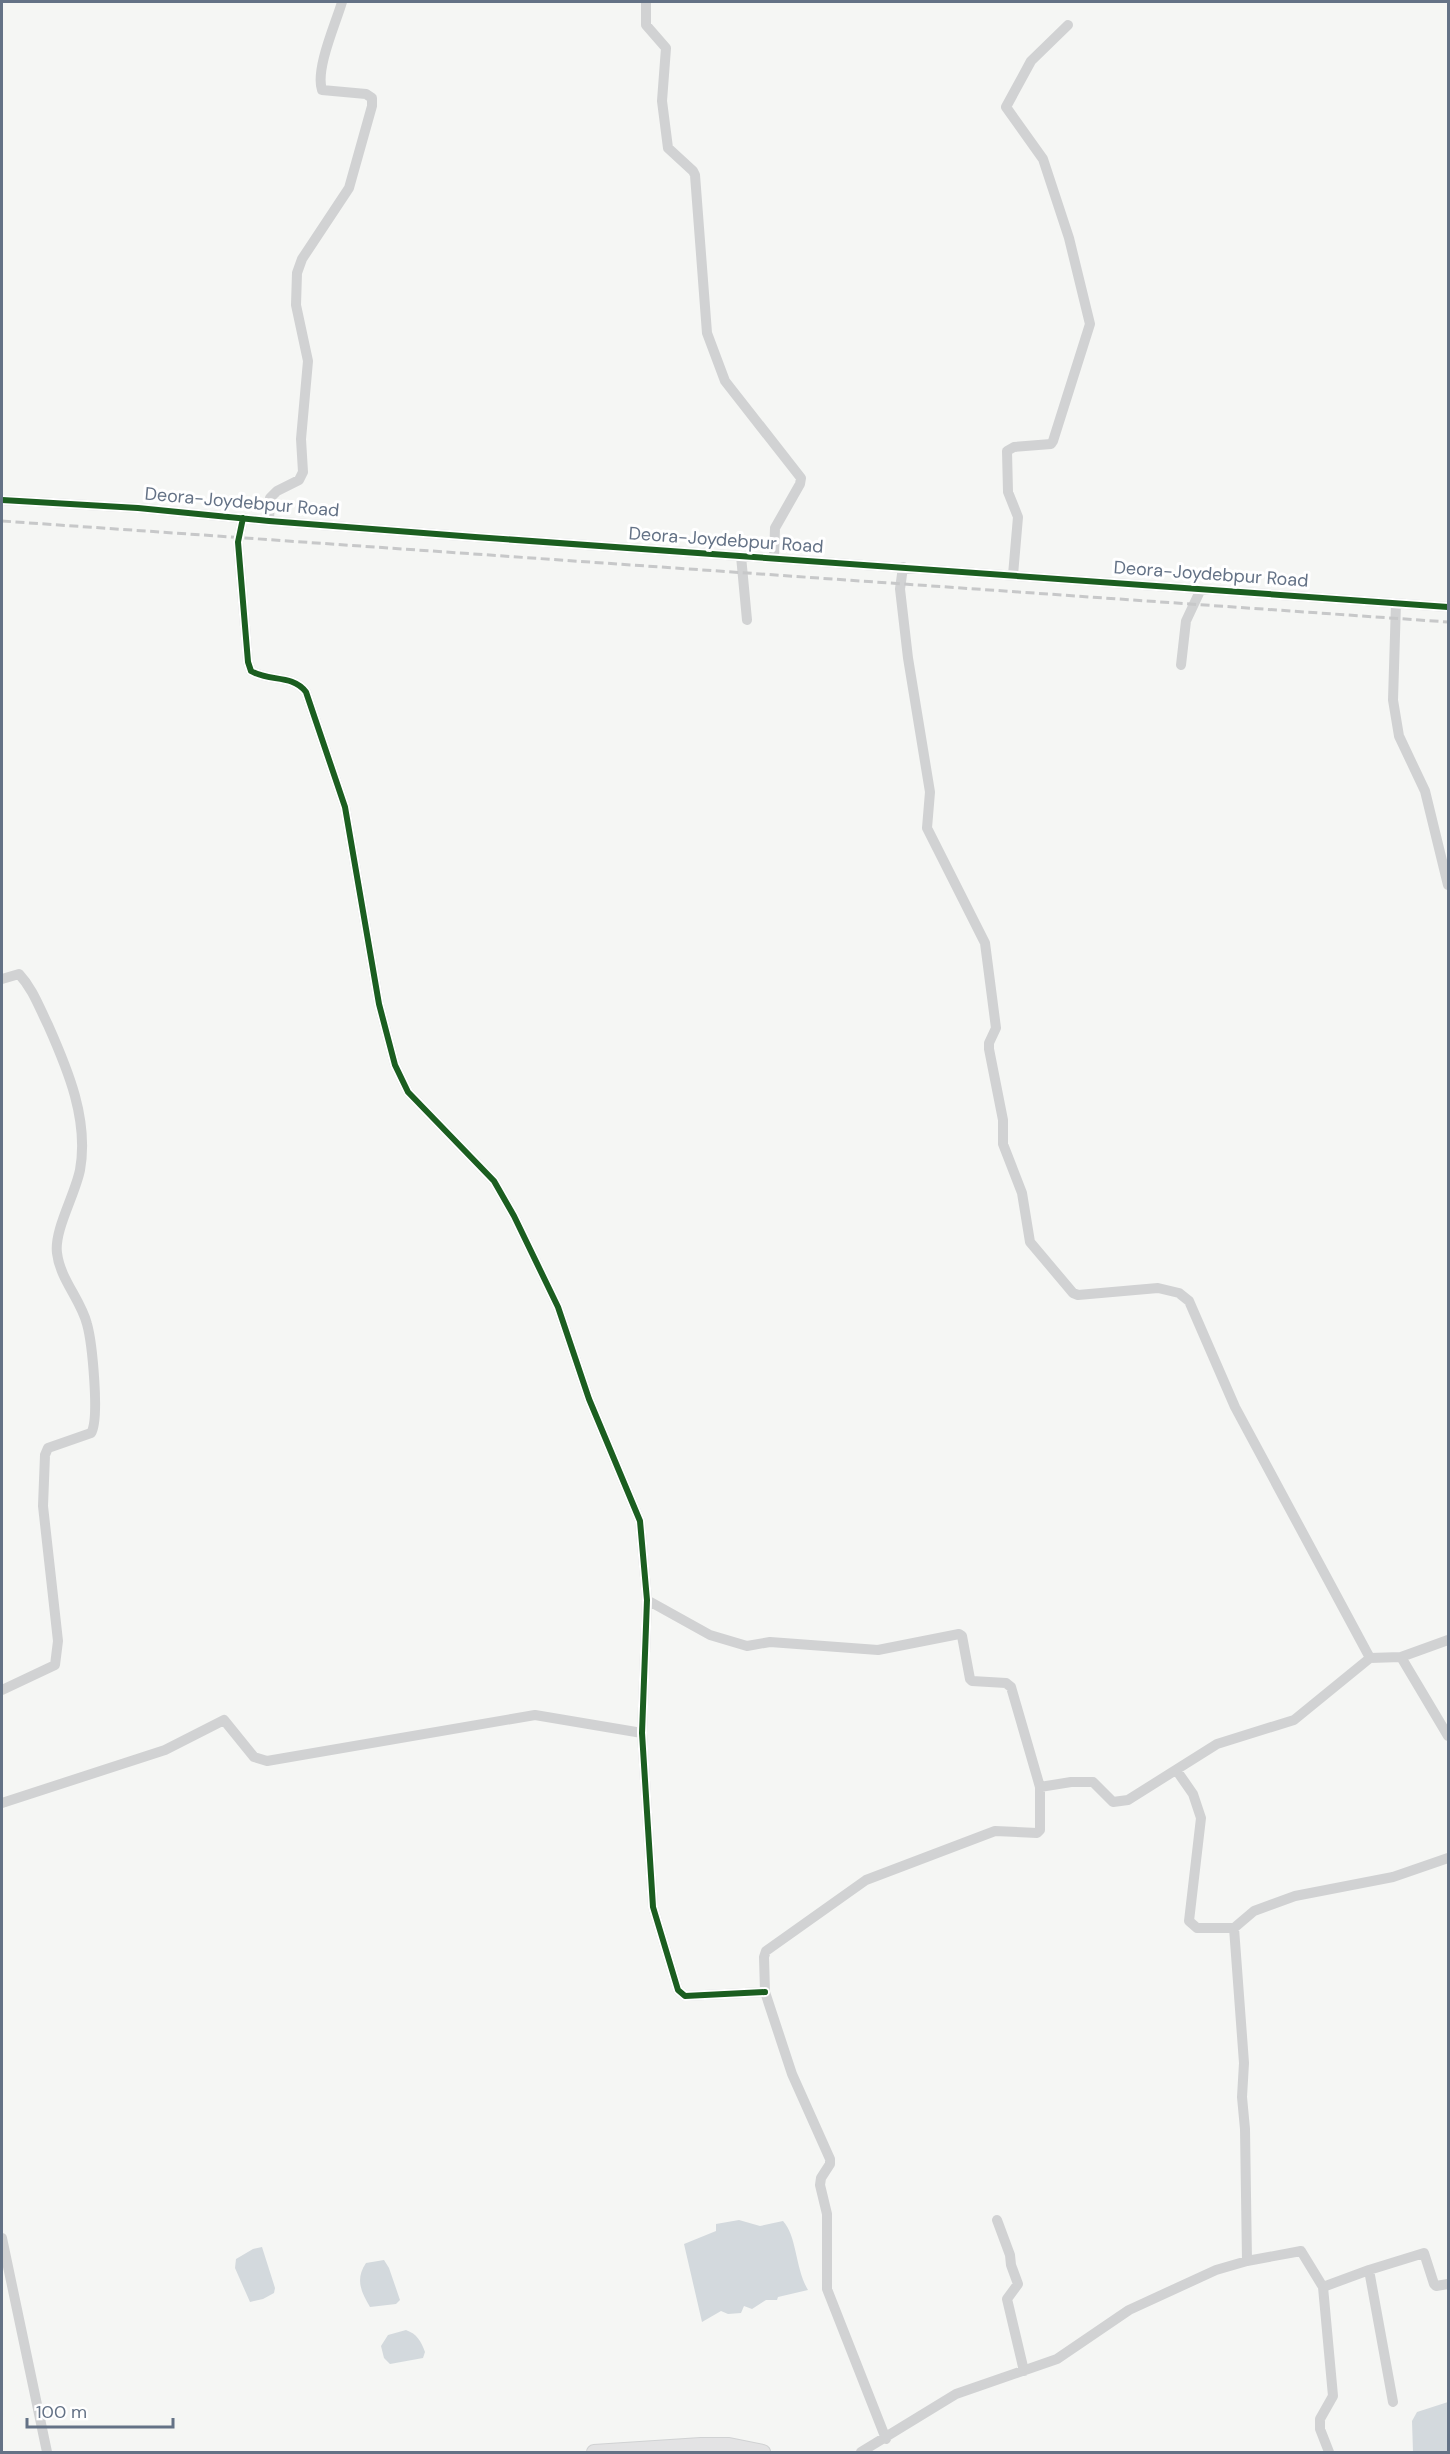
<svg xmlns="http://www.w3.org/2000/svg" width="1450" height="2454" font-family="'DM Sans',sans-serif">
<rect width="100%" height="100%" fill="#f5f6f4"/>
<path fill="#d3d9dd" d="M 739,2220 L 760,2226 L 783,2221 C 797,2236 795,2268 808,2290 L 778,2297 L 777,2300 L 766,2300 L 752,2309 L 744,2306 L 741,2313 L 728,2314 L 721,2311 L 702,2322 L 684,2244 L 716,2231 L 716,2224 Z
M 262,2247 L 275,2288 L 274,2293 L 263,2299 L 250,2302 L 235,2268 L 236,2259 L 253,2249 Z
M 384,2260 L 389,2268 L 400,2300 L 396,2304 L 370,2307 C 361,2292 355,2279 366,2263 Z
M 406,2330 C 417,2334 421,2341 425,2352 L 423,2358 L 390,2364 L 384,2358 L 381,2346 L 388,2335 Z
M 1448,2402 L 1448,2452 L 1413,2452 L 1412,2421 L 1417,2412 Z"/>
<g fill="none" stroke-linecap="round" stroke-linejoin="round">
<defs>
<path id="major" d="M 594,2452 L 701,2445 L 729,2445 L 763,2452"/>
</defs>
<use href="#major" stroke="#d0d2d3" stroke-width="16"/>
<path stroke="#d1d2d3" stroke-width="10" d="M 646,2 L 646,25 L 666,48 L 662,101 L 668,148 L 693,171 L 695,175 L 707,333 L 725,381 L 801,478 L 800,484 L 775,528 L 774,558
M 2,500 L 138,508 L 269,521 L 475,537 L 1448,607
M 243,518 L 238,542 L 248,662 L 251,671 C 269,682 292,674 306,692 L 345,807 L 379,1004 L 395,1065 L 408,1092 L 494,1181 L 514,1216 L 558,1307 L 589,1399 L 640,1521 L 647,1600 L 642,1733 L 653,1907 L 678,1990 L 685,1996 L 765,1992
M 269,521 L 270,498 L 277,491 L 299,480 L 303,472 L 301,439 L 308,361 L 296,305 L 297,273 L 302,259 L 349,188 L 372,106 L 372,98 L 366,94 L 322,90 C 315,69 336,23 342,2
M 741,556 L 747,620
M 903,567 L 900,589 L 908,658 L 930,792 L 927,828 L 985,943 L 996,1028 L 989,1043 L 989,1049 L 1003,1120 L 1003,1144 L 1022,1193 L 1030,1242 L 1073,1293 L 1078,1295 L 1158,1288 L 1179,1293 L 1189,1301 L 1235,1407 L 1370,1658
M 1013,575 L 1018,517 L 1008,492 L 1007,451 L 1014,447 L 1051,444 L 1053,441 L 1090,324 L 1069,238 L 1043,159 L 1006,107 L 1031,61 L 1068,25
M 1396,603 L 1393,700 L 1399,736 L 1425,791 L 1448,885
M 1181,665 L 1186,621 L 1201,589
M 2,979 L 19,974 C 33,989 39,1007 48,1025 C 68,1070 89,1120 80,1170 C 75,1195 54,1230 57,1253 C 60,1279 81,1300 87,1324 C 92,1342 100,1419 91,1433 L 48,1448 L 45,1455 L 43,1506 L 58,1641 L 55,1665 L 2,1690
M 647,1600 L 710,1635 L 747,1646 L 770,1642 L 878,1650 L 959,1634 L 962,1636 L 970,1679 L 972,1681 L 1006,1683 L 1011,1687 L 1040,1787 L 1040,1830 L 1037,1833 L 995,1831 L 866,1880 L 766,1951 L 764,1957 L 765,1992 L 792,2074 L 830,2159 L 830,2164 L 821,2178 L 820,2185 L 827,2214 L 827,2289 L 886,2439
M 1401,1657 L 1448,1736
M 1177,1771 L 1193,1794 L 1201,1818 L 1189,1921 L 1197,1928 L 1234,1928 L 1254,1911 L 1295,1896 L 1393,1877 L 1448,1858
M 1040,1787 L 1071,1782 L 1093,1782 L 1113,1802 L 1128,1800 L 1217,1744 L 1294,1720 L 1370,1658 L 1401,1657 L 1448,1640
M 2,1803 L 165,1750 L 224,1720 L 254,1757 L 267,1761 L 535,1715 L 642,1733
M 1234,1928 L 1244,2063 L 1242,2097 L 1245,2129 L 1247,2261
M 997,2220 L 1010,2255 L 1011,2265 L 1018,2284 L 1007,2299 L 1024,2371
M 2,2238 L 47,2452
M 1369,2270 L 1393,2402
M 1323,2287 L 1333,2396 L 1320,2419 L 1320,2429 L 1329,2452
M 861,2452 L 956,2394 L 1057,2359 L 1129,2310 L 1216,2270 L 1247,2261 L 1301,2251 L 1323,2287 L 1369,2270 L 1424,2253 L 1434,2284 L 1436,2286 L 1448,2284"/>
<use href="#major" stroke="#e3e3e4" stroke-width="14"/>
<path stroke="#c7c8c9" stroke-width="3" stroke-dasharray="9 4.5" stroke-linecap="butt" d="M 2,521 L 1448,622"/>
<defs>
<path id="cycleway" d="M 2,500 L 138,508 L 269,521 L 475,537 L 1448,607
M 243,518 L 238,542 L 248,662 L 251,671 C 269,682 292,674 306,692 L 345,807 L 379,1004 L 395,1065 L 408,1092 L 494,1181 L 514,1216 L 558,1307 L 589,1399 L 640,1521 L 647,1600 L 642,1733 L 653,1907 L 678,1990 L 685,1996 L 765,1992"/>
</defs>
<use href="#cycleway" stroke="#fff" stroke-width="10"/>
<use href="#cycleway" stroke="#1b5e20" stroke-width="6"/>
</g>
<g text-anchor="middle" stroke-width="6" stroke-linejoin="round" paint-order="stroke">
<g font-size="18" fill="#647286" stroke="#fff">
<text transform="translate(242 502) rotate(5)" y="6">Deora-Joydebpur Road</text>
<text transform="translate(726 540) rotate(4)" y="6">Deora-Joydebpur Road</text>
<text transform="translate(1211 574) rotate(4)" y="6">Deora-Joydebpur Road</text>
</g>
</g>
<rect width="1450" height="2454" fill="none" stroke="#647286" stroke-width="6"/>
<path d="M27 2418v9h146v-9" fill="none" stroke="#647286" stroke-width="3"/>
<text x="36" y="2418" font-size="18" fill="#647286" stroke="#ffffff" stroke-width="4.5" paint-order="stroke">100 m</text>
</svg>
